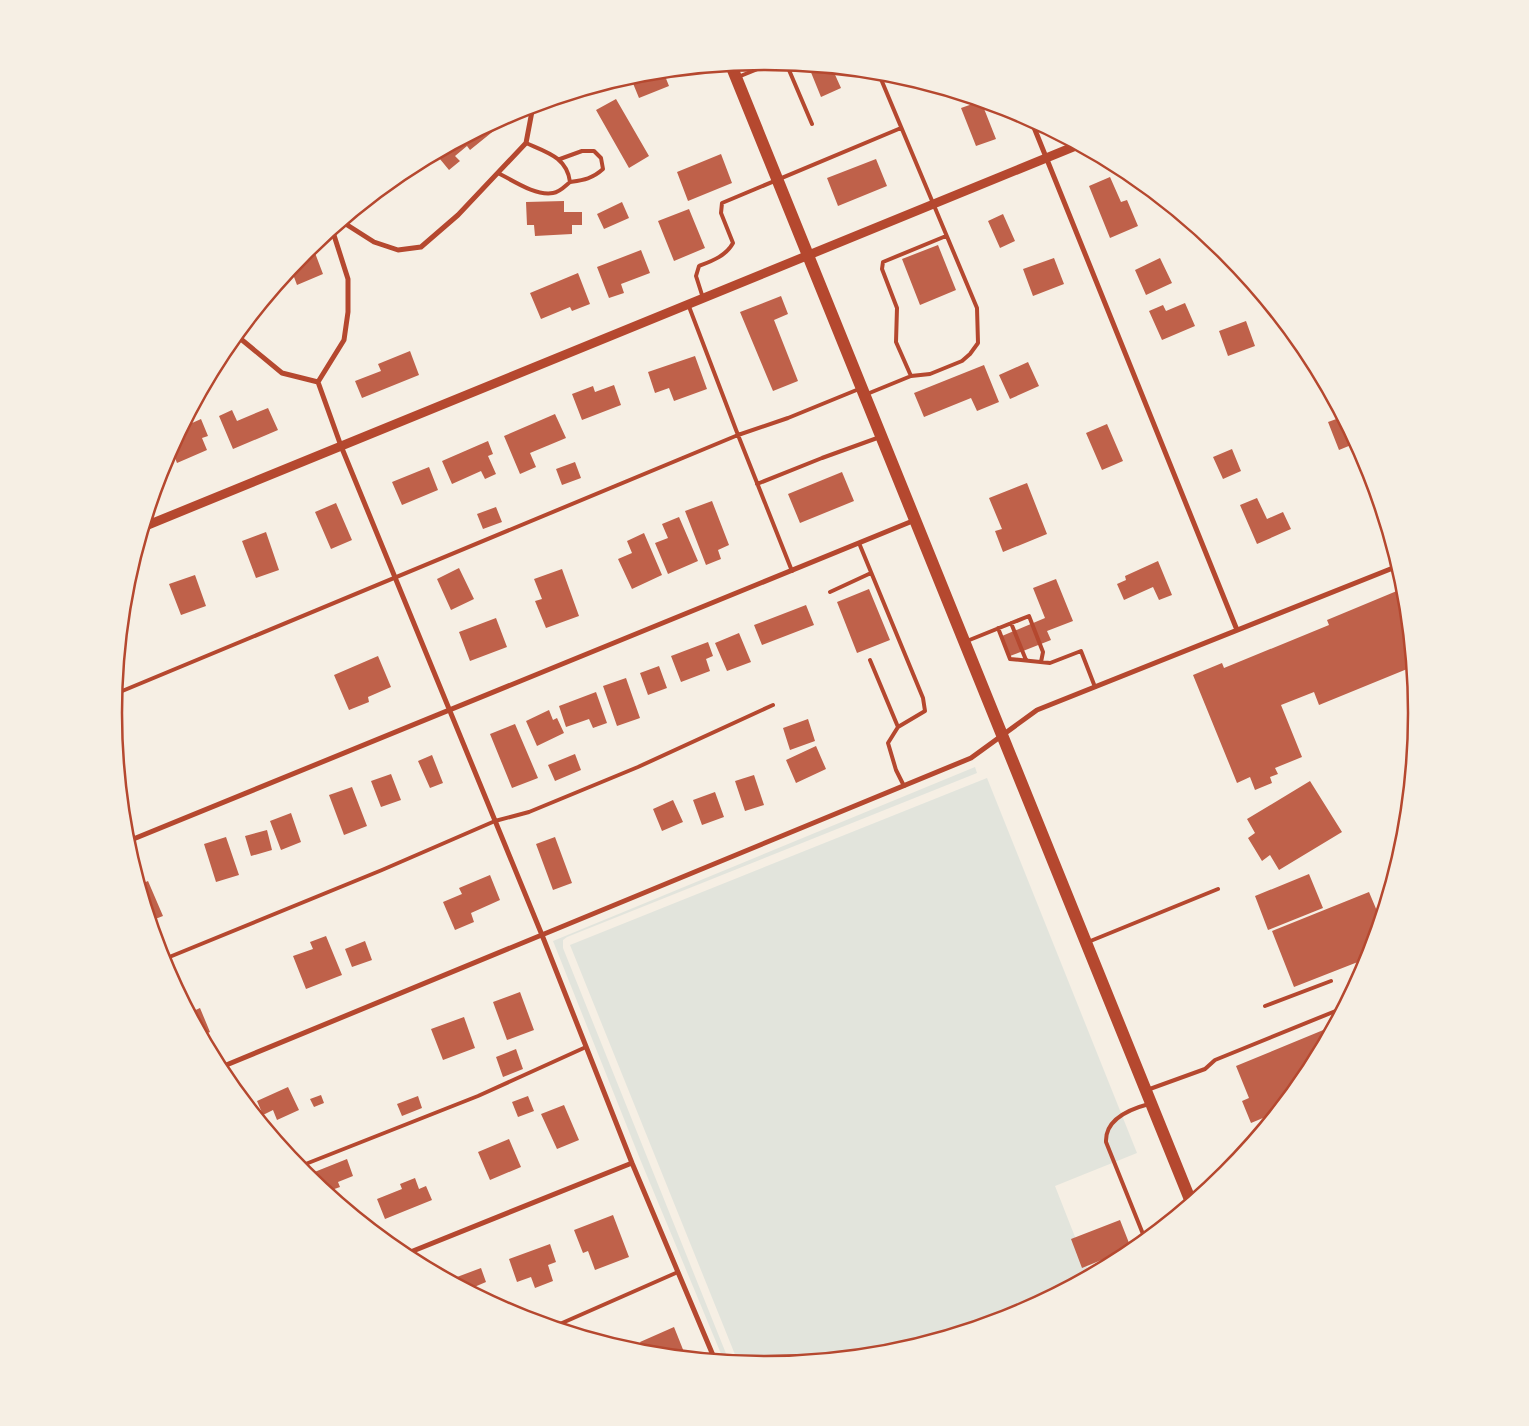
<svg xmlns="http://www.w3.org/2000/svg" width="1529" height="1426" font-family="'Source Sans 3',sans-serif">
<rect width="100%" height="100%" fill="#f6efe4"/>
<path fill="#e2e4dc" d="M 975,767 L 977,773 L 567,937 L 563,940 L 563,948 L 729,1361 L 724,1361 L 640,1159 L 553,941 Z
M 987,778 L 1137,1153 L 1055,1186 L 1090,1275 L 1014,1315 L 891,1352 L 764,1365 L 738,1362 L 570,945 Z"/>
<path fill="#bf614a" d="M 808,65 L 832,68 L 841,88 L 821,97 Z
M 663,71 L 669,86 L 639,98 L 630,76 Z
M 616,99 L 649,156 L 629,168 L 596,110 Z
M 981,101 L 996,139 L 976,146 L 961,108 Z
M 492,123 L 496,129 L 470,150 L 467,146 L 455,156 L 460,161 L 449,170 L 435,153 Z
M 721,154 L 732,183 L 688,201 L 677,172 Z
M 876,159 L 887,186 L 838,206 L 827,178 Z
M 1110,177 L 1121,202 L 1127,200 L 1138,226 L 1110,238 L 1089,186 Z
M 564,201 L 564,212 L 582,212 L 582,225 L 572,225 L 572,234 L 535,236 L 534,225 L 527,225 L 526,202 Z
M 622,202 L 629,218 L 604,229 L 597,214 Z
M 689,209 L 705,248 L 674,261 L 658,221 Z
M 1003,214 L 1015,241 L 1000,248 L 988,221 Z
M 312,245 L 323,274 L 297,285 L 291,269 L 289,270 L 304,252 Z
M 938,245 L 956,290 L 920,305 L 902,259 Z
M 641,250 L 650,273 L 621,284 L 624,293 L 609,298 L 597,267 Z
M 1054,258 L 1064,284 L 1033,296 L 1023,269 Z
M 1160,258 L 1172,283 L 1146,295 L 1135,270 Z
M 578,273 L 590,304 L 572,311 L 570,307 L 541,319 L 530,293 Z
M 781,296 L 788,314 L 774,320 L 798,381 L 773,391 L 740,312 Z
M 1185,303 L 1195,326 L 1162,340 L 1149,311 L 1163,305 L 1166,311 Z
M 1246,321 L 1255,346 L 1228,356 L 1219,331 Z
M 410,351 L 419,375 L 362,398 L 355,381 L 381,371 L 378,364 Z
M 695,356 L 707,389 L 674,401 L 669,388 L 655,393 L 648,372 Z
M 1028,362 L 1039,386 L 1010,399 L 999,375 Z
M 984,365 L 999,402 L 977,411 L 971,398 L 924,417 L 914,393 Z
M 614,385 L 621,405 L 582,420 L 572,394 L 593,386 L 595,392 Z
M 268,408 L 278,430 L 233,449 L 219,416 L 232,410 L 237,421 Z
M 555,414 L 566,438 L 530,453 L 536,467 L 520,474 L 504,436 Z
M 1342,417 L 1356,443 L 1339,450 L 1328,422 Z
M 201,419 L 208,436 L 202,438 L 207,450 L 177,463 L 171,448 L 174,442 L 184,438 L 180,430 L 181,428 Z
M 1107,424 L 1123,461 L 1102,470 L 1086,433 Z
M 488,441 L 493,454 L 488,456 L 496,474 L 485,479 L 481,471 L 452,484 L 442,461 Z
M 1232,449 L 1241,471 L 1223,479 L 1213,457 Z
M 575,462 L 581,478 L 562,485 L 556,469 Z
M 429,467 L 438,490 L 402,505 L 392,482 Z
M 842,472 L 854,501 L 800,523 L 788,494 Z
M 1027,483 L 1047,534 L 1003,552 L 995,531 L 1002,529 L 989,498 Z
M 1257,498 L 1267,519 L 1283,512 L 1291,529 L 1257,544 L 1240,505 Z
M 712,501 L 729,545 L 718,550 L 721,559 L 706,565 L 685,511 Z
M 336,503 L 352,540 L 331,549 L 315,512 Z
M 496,507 L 502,522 L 483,529 L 477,514 Z
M 679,517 L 698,561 L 668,574 L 655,543 L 668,538 L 662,524 Z
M 266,532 L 279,570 L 256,578 L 242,541 Z
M 644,533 L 662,575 L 632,589 L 618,559 L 632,553 L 627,541 Z
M 1158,561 L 1172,595 L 1159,600 L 1153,587 L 1124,600 L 1117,584 L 1126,580 L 1125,576 Z
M 459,568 L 474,599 L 451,610 L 437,579 Z
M 562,569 L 579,616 L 546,628 L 535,601 L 542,599 L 534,579 Z
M 195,575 L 206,606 L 181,615 L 169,584 Z
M 1056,579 L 1073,621 L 1047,631 L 1051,640 L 1010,656 L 1002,636 L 1045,618 L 1033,588 Z
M 1404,588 L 1412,667 L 1319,705 L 1314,692 L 1281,705 L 1302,757 L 1275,768 L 1278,774 L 1270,777 L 1272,783 L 1255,790 L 1250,777 L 1237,783 L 1193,675 L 1222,663 L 1224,668 L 1329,625 L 1327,620 Z
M 869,589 L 890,640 L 857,653 L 837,602 Z
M 806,605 L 814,625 L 762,645 L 754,625 Z
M 496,618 L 507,647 L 470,661 L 459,632 Z
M 739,633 L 751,662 L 727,671 L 715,643 Z
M 708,642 L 713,656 L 706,659 L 710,671 L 681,682 L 671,656 Z
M 378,656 L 391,687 L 368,697 L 369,702 L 349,710 L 334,675 Z
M 659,666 L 667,688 L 648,695 L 640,673 Z
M 626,678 L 640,718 L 617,726 L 603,686 Z
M 596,692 L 607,723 L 593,728 L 589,719 L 566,727 L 559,706 Z
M 549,710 L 553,720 L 557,718 L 564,733 L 537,746 L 526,721 Z
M 808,719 L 815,741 L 790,750 L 783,728 Z
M 515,724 L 538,778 L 512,788 L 490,734 Z
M 816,746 L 826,769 L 796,783 L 786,760 Z
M 575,754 L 581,770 L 555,781 L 548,765 Z
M 432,755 L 443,783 L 430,788 L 418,761 Z
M 391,774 L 401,800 L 381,807 L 371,781 Z
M 754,775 L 764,805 L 745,811 L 735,781 Z
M 1310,781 L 1342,832 L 1279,870 L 1270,855 L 1262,861 L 1248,838 L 1255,833 L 1247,819 Z
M 352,787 L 367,826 L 344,835 L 329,795 Z
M 715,792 L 724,817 L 702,825 L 693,800 Z
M 673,800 L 683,822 L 662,831 L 653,809 Z
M 291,813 L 301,842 L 281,850 L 270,821 Z
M 267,830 L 272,850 L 251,856 L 245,836 Z
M 226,837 L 239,875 L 216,882 L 204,844 Z
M 555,837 L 572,883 L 553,890 L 536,844 Z
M 1309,874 L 1323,908 L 1268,930 L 1255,896 Z
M 490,875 L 500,900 L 471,913 L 474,922 L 455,930 L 443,902 L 462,894 L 459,888 Z
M 148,881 L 163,916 L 150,921 L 139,885 Z
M 1369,892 L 1377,911 L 1383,909 L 1368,958 L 1294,987 L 1272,931 Z
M 326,936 L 342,975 L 306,989 L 293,956 L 313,949 L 310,942 Z
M 365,941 L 372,960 L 352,967 L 345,949 Z
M 520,992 L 534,1030 L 507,1040 L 493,1002 Z
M 200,1008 L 210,1032 L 201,1036 L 189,1013 Z
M 464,1017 L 475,1048 L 443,1060 L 431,1029 Z
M 1333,1026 L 1306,1075 L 1275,1113 L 1251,1123 L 1242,1101 L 1249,1098 L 1236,1066 Z
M 516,1049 L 523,1069 L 503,1077 L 496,1057 Z
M 288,1087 L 299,1110 L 277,1120 L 273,1110 L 263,1115 L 257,1101 Z
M 321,1095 L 324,1103 L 314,1107 L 310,1099 Z
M 418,1096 L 422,1108 L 402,1116 L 397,1104 Z
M 528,1096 L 534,1111 L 518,1117 L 512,1102 Z
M 564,1105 L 579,1140 L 557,1149 L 541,1114 Z
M 509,1139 L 521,1167 L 490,1180 L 478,1152 Z
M 347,1159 L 353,1176 L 338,1182 L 340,1187 L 326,1192 L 317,1185 L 312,1173 Z
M 415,1178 L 419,1189 L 426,1186 L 432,1200 L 385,1219 L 377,1199 L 402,1189 L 400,1184 Z
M 613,1215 L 629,1257 L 595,1270 L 588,1251 L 583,1253 L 574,1230 Z
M 1120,1220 L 1131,1248 L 1082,1268 L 1071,1239 Z
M 550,1244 L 556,1262 L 548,1265 L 553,1281 L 535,1288 L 531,1277 L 517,1282 L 509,1259 Z
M 481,1268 L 486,1282 L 472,1288 L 474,1293 L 449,1280 Z
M 674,1327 L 686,1357 L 640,1352 L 644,1351 L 640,1342 Z"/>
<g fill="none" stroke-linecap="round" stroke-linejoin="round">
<path stroke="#b5482f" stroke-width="4" d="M 786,63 L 812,124
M 738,77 L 775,62
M 560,159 L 582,151 L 594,151 L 601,158 L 603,169 C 592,179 583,180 570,182
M 498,173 C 514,181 535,196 553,193 C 560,192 565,186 570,182 C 567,157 546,152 526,143
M 703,298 L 696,276 L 699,266 C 712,261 726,256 733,243 L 721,213 L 722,203 L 901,128
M 688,304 L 738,435 L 788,418 L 859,389
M 911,376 L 896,342 L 897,308 L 882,269 L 883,262 L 946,236
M 867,394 L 911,376 L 930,374 L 962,361 L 970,354 L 978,343 L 977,308 L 878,72
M 757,484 L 822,458 L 880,437
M 859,543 L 923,698 L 925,711 L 898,727 L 888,743 L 896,770 L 904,786
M 830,592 L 871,573
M 1011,623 L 1026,660
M 998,628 L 1010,659 L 1050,663 L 1081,651 L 1095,687
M 967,641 L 1029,616 L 1043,652 L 1041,662
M 870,660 L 898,727
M 115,694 L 738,435 L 792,571
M 1088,942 L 1218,889
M 162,960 L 382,870 L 495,821 L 529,812 L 638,767 L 773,705
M 1265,1006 L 1331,981
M 1147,1090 L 1205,1069 L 1215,1060 L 1343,1008
M 298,1167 L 478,1096 L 586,1047
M 1145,1239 L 1106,1142 C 1105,1119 1130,1109 1149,1104
M 553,1327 L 678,1272"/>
<path stroke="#b5482f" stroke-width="5" d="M 1031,120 L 1237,630
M 341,221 L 374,242 L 398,250 L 421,247 L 458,215 L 526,143 L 533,106
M 332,229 L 348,279 L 348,312 L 344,340 L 318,382 L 341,446 L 542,935 L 632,1163 L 715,1360
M 236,335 L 282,373 L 318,382
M 126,842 L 915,520
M 219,1068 L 971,758 L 1037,710 L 1398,566
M 403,1255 L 632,1163"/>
<path stroke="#b5482f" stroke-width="9" d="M 143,527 L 1078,145"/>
<path stroke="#b5482f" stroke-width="12" d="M 731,65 L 1191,1202"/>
</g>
<path d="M0 0H1529V1426H0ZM122 713a643 643 0 1 1 1286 0a643 643 0 1 1-1286 0Z" fill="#f6efe4" fill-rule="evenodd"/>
<path fill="none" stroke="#b5482f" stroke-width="2.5" d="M122 713a643 643 0 1 1 1286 0a643 643 0 1 1-1286 0Z"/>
</svg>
